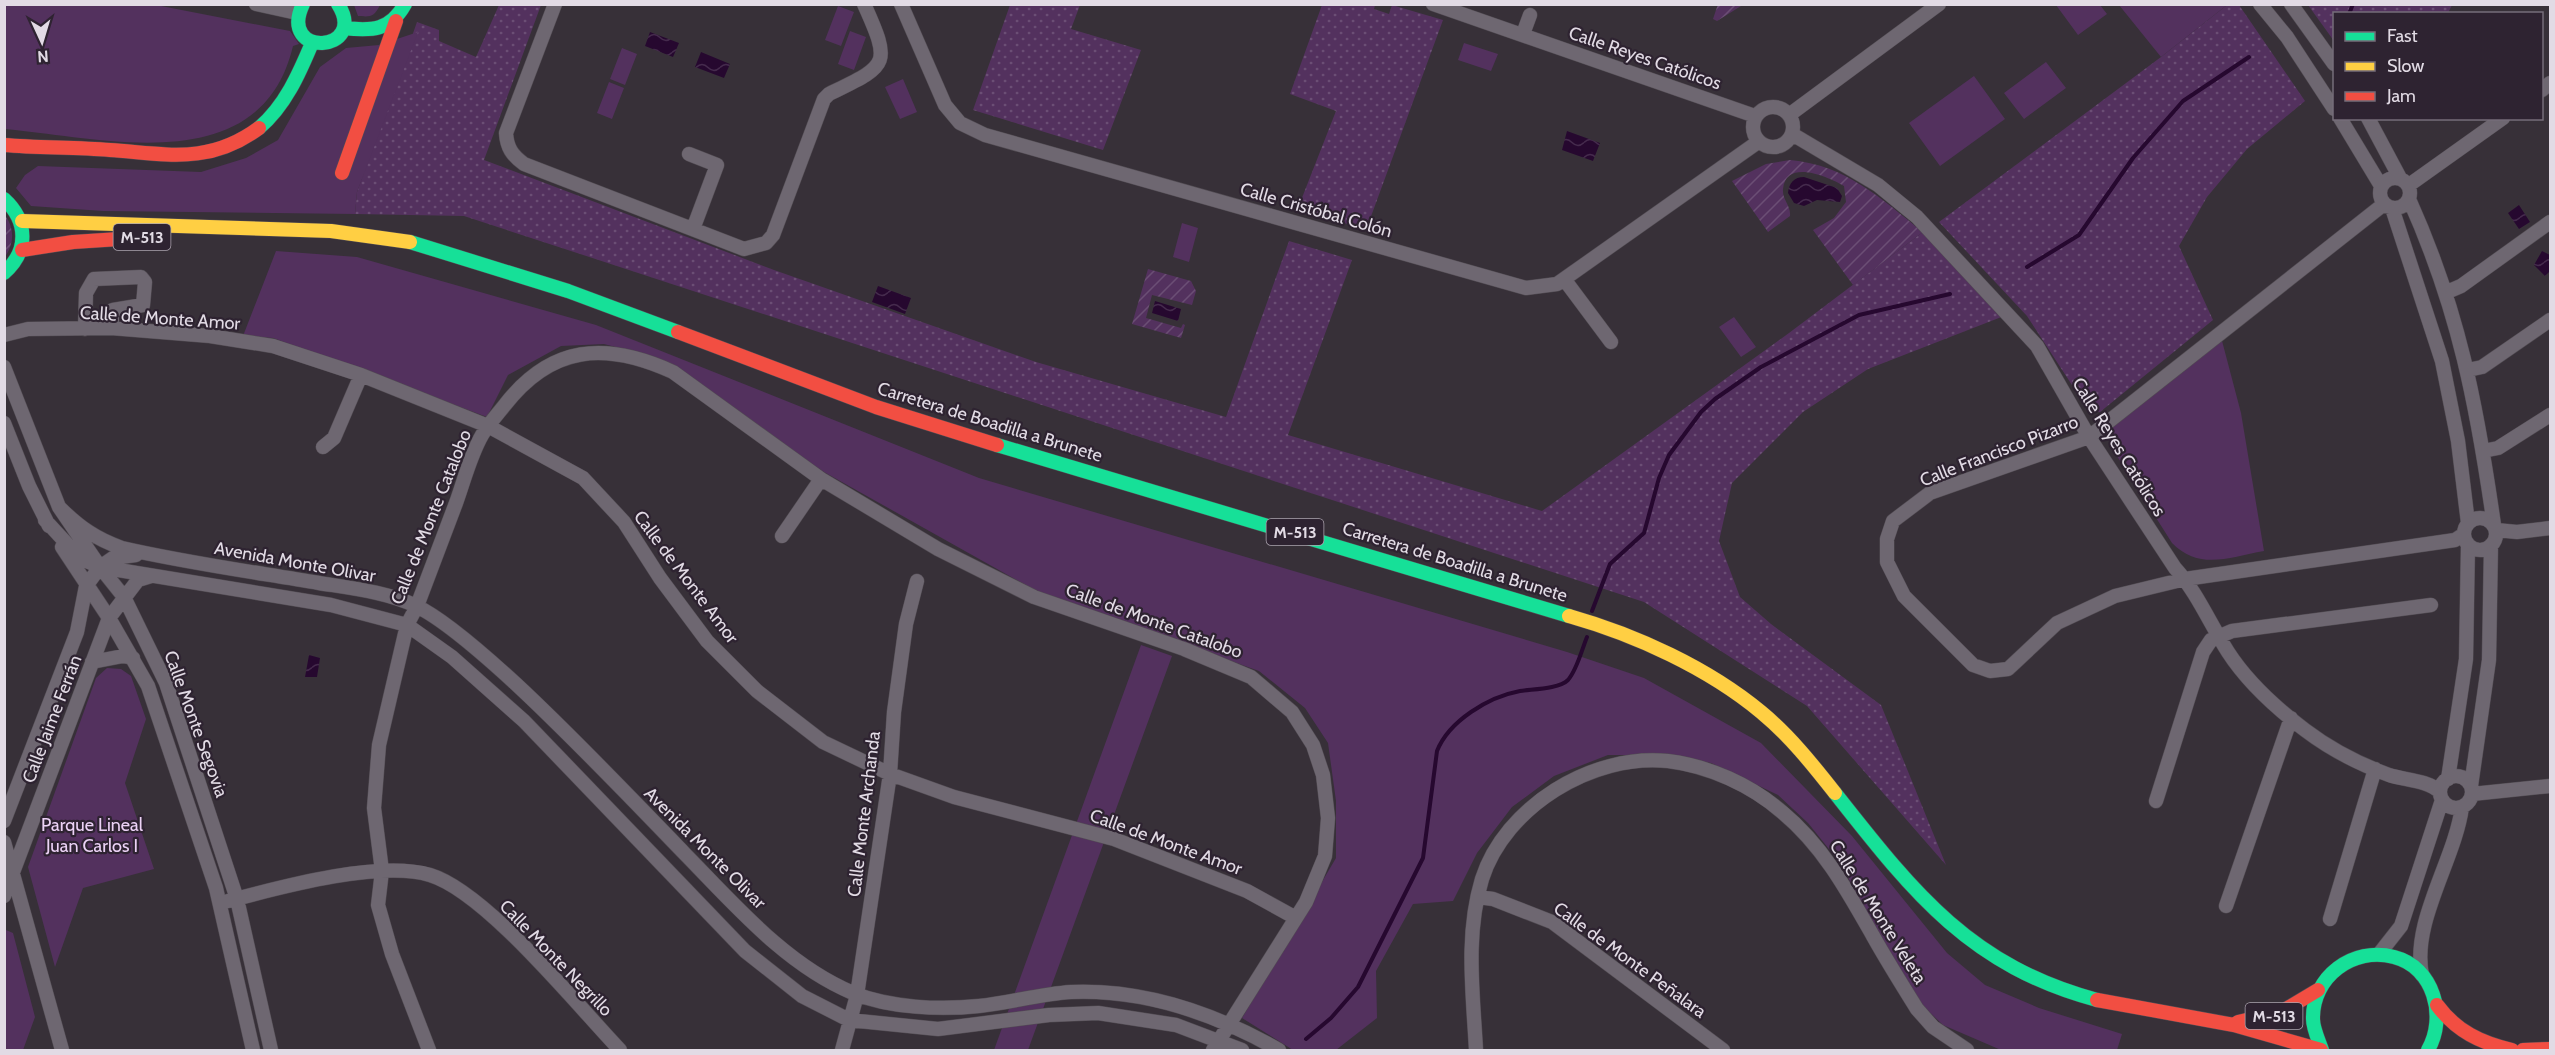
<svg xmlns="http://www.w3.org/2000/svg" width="2555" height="1055" font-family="Cabin,sans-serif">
<defs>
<pattern id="grass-dots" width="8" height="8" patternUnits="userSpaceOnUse" patternTransform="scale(1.5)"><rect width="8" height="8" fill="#53315e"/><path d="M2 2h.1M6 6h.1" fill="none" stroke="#6b4e75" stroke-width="1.8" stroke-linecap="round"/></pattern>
<pattern id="garden-furrows" width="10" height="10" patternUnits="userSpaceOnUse" patternTransform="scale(1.5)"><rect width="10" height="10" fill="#53315e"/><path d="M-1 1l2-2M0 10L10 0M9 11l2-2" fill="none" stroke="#6b4e75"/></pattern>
<pattern id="water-waves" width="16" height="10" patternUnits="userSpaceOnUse" patternTransform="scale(1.5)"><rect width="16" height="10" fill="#26082f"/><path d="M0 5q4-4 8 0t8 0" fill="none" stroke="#452b4d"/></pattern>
</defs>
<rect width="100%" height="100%" fill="#373038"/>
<path fill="url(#grass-dots)" d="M 499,5 L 541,5 L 484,160 L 774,270 L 1036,362 L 1226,417 L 1289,241 L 1352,260 L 1288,435 L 1542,511 L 1789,333 L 1923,232 L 2004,316 L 1868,369 L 1803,412 L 1732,483 L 1719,541 L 1740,597 L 1771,624 L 1881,705 L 1946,865 L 1807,706 L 1644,602 L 464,216 L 355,214 L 357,192 L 417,22 L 439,30 L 439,41 L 476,57 Z
M 1010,5 L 1080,5 L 1071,29 L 1141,50 L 1103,150 L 973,110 Z
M 1322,5 L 1375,5 L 1374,9 L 1389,14 L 1392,5 L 1443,20 L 1366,230 L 1298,208 L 1336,111 L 1290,94 Z
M 2227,5 L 2239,5 L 2305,101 L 2247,149 L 2207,197 L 2179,246 L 2213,320 L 2100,412 L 2093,412 L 2085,405 L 2027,316 L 1939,222 L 2161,57 Z
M 2308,5 L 2452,5 L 2448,13 L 2334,14 L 2334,41 Z"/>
<path fill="#53315e" d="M 4,5 L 156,5 L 290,31 L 299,44 L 293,46 C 261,181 104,138 5,129 Z
M 354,5 L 354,4 L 380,5 C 374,17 371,17 358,16 Z
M 2056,5 L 2100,5 L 2107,14 L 2078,35 Z
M 2119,5 L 2227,5 L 2161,57 Z
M 838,6 L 854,12 L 841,46 L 825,40 Z
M 850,31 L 866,37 L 854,70 L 838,64 Z
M 418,32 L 357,192 L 355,214 L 103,211 L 31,206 L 16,188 L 25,175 L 38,166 L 201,172 L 246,158 L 278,140 L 320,67 L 346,48 L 379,45 Z
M 1464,43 L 1498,54 L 1491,71 L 1458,60 Z
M 622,48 L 637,54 L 625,85 L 610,79 Z
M 2046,62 L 2066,88 L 2024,119 L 2004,93 Z
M 1974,76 L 2005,119 L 1940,166 L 1909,123 Z
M 903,79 L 917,112 L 900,119 L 885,87 Z
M 609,82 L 624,88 L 612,119 L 597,113 Z
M 1182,223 L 1198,228 L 1189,262 L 1173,257 Z
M 276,251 L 357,257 L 596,325 L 979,478 L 1567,652 L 1644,678 L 1761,743 L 1852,836 L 1947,953 L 1985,985 L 2039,1008 L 2122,1034 L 2117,1050 L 2001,1050 L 1943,1025 L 1923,1006 L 1869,918 L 1841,864 L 1808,823 L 1778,795 L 1711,763 L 1669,755 L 1608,755 L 1554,776 L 1512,807 L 1477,853 L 1453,901 L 1413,904 L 1376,971 L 1377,1018 L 1336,1050 L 1293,1050 L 1242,1018 L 1336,858 L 1336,801 L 1328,743 L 1305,708 L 1259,671 L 1040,593 L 824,472 L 649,356 L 604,344 L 561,346 L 508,375 L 487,417 L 273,338 L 243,336 Z
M 1734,317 L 1756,347 L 1741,357 L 1719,327 Z
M 2221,337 L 2241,413 L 2264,551 C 2229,557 2200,571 2172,543 L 2110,445 L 2109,434 L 2113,425 Z
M 1141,645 L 1172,656 L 1028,1050 L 994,1050 Z
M 107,668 L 121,669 L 131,676 L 146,719 L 125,783 L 154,869 L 83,888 L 55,967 L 28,867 L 96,678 Z
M 6,930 L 13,933 L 35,1017 L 23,1050 L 5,1050 Z"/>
<path fill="url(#garden-furrows)" d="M 1718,4 L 1740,5 L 1741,6 L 1717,21 L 1713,19 Z
M 1790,160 C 1846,165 1880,198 1923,232 L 1853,285 L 1813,230 L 1834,218 L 1846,202 L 1844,186 C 1829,177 1786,158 1783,189 C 1782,200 1791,205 1790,216 L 1768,232 L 1732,181 L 1766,164 Z
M 5,215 C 15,229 14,244 5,257 Z
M 1148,269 L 1191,281 L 1196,291 L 1192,305 L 1152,295 L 1146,318 L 1181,328 L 1183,324 L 1185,325 L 1181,338 L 1132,324 Z"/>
<path fill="url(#water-waves)" d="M 650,32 L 679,43 L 673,57 L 645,46 Z
M 701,52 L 730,64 L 724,78 L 695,67 Z
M 1567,131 L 1600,143 L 1593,161 L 1562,150 Z
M 1804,177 L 1837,188 L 1842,196 L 1840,202 L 1817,200 L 1804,206 L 1794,203 L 1788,193 C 1789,183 1794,177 1804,177 Z
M 2519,205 L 2530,222 L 2519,229 L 2508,213 Z
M 2542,251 L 2550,255 L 2550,271 L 2545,276 L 2534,265 Z
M 878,286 L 911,298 L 905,314 L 872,302 Z
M 1155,301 L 1181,309 L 1178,321 L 1152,313 Z
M 309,655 L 320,658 L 317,677 L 305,677 Z"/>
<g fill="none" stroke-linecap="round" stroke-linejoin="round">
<path stroke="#26082f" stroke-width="4" d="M 2349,14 L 2353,4
M 2027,267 L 2079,235 L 2133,158 L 2183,101 L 2249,57
M 1592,611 L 1610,564 L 1644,533 L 1659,478 L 1669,455 L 1701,412 L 1715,399 L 1761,367 L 1859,315 L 1950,294
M 1306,1039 L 1331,1018 L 1358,987 L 1423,858 L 1437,751 C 1449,721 1488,697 1520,691 C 1532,689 1559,689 1568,680 C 1577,670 1582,649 1587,637"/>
<defs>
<path id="street" d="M 256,4 L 297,13
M 555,4 L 506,133 C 507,148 512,155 524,164 L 744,249 L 766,243 L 773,235 L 824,99 L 829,94 C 888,65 892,66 864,4
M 901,4 L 945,105 L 960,123 L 985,135 L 1526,288 L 1557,284 L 1758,142
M 1433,4 L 1755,116
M 2260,4 L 2287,37 L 2334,109
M 2291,4 L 2334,64
M 1523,34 L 1530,15
M 2542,90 L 2550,83
M1753 127a20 20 0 1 1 40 0a20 20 0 1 1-40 0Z
M 1789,115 L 1939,4
M 2340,118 L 2381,186
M 2368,118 L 2400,178
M 1792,134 L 1878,185 L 1917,217 L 2037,346 L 2089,437 L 2175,568 C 2197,592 2210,624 2228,652 C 2248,683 2276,708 2305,730 C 2330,749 2359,764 2389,775 C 2404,780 2428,780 2440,792
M 689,154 L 717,165 L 693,229
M2380 193a15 15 0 1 1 30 0a15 15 0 1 1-30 0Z
M 2409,185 L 2503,118
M 2409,199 C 2459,310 2477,406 2494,525
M 2384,204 L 2089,437 L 1930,493 L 1893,521 L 1887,539 L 1887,562 L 1904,596 L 1973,665 L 1990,671 L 2008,669 L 2057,623 L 2115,596 L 2185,579 L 2455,540 L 2464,534
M 2392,208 L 2442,361 L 2458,441 L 2468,523
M 1564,279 L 1611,342
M 2447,292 L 2461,286 L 2550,222
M 85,329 L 86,293 L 94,279 L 141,277 L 145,282 L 143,305 L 113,310 L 111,328
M 4,335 L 28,329 L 111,328 L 210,336 L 273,346 L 361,375 L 488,426 L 583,478 L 624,522 L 660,578 L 707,641 L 757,691 L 823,742 L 890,774 L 954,797 L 1114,839 L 1247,891 L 1296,918
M 4,367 L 59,507 L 100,567 L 124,597 L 166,683 L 237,899 L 271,1050
M 2468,370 L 2482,367 L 2550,320
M 4,423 L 29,486 L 49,526
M 323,447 L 334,438 L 361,375
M 2483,451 L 2498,448 L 2550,415
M 59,507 C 79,527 96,539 122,548 C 187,563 254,572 319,583 C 350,588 387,592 416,606 C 446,620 491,661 516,684 C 574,738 630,797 685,854 C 735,905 786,965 853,993 C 890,1008 940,1010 979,1006 C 1009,1003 1040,994 1071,992 C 1145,989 1216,1014 1279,1050
M2464 534a16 16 0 1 1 32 0a16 16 0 1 1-32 0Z
M 45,520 L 80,558 L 100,567 L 331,605 L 407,625 L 452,657 L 524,721 L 745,951 L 802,996 L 849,1020 L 938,1029 L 1049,1015 L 1098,1013 L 1176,1025 L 1242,1050
M 2496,530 L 2517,532 L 2550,528
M 782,536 L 821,479
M 62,547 L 109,618 L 148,686 L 216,888 L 253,1050
M 92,662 L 123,656 L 133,658
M2440 792a16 16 0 1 1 32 0a16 16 0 1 1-32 0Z
M 2448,779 L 2466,659 L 2468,544
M 2471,786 L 2489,660 L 2491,545
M 2472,794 L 2550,786
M 2156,801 L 2203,652 L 2211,640 L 2232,631 L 2431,605
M 4,821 L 77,632 L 86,586 L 100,567 L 113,558 L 136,555
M 4,842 L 62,1050
M 4,896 L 109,618 L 138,580 L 151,576
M 1478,897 L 1493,899 L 1552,922 L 1723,1050
M 228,901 C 281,887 379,860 430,875 C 486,892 577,1005 620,1050
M 2226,906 L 2291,718
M 2330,919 L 2375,769
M 2379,954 L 2401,926 L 2442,800
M 2422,975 C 2411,922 2455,860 2462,807
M 429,1050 L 392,954 L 378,905 L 382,871 L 374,808 L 379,745 L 407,625 L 417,606 C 430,572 443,538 456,503 C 464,481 470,456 482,435 C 488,425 496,416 504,406 C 551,345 605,341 673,372 L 821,479 L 938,549 L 1034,597 L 1184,649 L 1251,677 L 1292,712 L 1313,745 L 1323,775 L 1328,818 L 1325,856 L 1306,902 L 1213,1050
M 842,1050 L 857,995 L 890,774 L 894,712 L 906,624 L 917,581
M 1476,1050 C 1473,993 1465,935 1482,879 C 1505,807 1592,753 1668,761 C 1709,766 1751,785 1782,812 C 1823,846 1847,890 1873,936 C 1887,961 1902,985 1917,1009 L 1933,1027 L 1967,1050"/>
<path id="fast" d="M 303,4 C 277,59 369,53 338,4
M 344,28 C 372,31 390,31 405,4
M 259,128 C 285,106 299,74 312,43
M 4,199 C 28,221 29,251 4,273
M 410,242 L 568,291 L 678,332
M 997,445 L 1569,616
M 1835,793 C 1913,892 1970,966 2097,1000
M 2322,1050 C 2319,1041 2313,1029 2313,1019 C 2312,977 2353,946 2394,957 C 2434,967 2447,1017 2428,1050"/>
<path id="slow" d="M 22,221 L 331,231 L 410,242
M 1569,616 C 1636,635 1708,668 1761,712 C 1789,735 1813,765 1835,793"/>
<path id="jam" d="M 4,145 C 39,148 75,147 110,150 C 167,154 209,165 259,128
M 342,173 L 396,21
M 22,250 L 73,242 L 135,238
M 678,332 L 876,407 L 997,445
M 2097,1000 L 2234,1025 L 2321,1050
M 2437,1005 C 2456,1031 2481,1043 2512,1050
M 2238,1022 L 2281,1012 L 2318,990
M 2523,1050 L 2550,1049"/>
</defs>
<use href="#street" stroke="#524c53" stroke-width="15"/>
<use href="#fast" stroke="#524c53" stroke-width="15"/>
<use href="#slow" stroke="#524c53" stroke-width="15"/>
<use href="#jam" stroke="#524c53" stroke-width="15"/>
<use href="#street" stroke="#6e6771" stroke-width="14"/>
<use href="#fast" stroke="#16e098" stroke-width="14"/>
<use href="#slow" stroke="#ffcf43" stroke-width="14"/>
<use href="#jam" stroke="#f24e42" stroke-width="14"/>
</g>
<g text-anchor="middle" stroke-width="4.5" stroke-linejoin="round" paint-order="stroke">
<g fill="#2e2331" stroke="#aca4af" stroke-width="1.5">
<rect x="113.5" y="224" width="57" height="26" rx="4.5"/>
<rect x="1266.5" y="519" width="57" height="26" rx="4.5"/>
<rect x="2245.5" y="1003" width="57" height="26" rx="4.5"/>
</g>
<g font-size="16" font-weight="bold" fill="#e2dbe5">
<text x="142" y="243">M-513</text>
<text x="1295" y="538">M-513</text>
<text x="2274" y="1022">M-513</text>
</g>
<g font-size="18" fill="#e2dbe5" stroke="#2e2331">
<text transform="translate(1645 58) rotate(19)" y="6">Calle Reyes Católicos</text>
<text transform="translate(1316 210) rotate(16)" y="6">Calle Cristóbal Colón</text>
<text transform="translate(160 318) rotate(4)" y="6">Calle de Monte Amor</text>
<text transform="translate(990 422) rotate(17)" y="6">Carretera de Boadilla a Brunete</text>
<text transform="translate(2119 447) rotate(58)" y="6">Calle Reyes Católicos</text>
<text transform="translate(1999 451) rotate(-21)" y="6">Calle Francisco Pizarro</text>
<text transform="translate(431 517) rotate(-68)" y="6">Calle de Monte Catalobo</text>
<text transform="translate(295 562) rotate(10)" y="6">Avenida Monte Olivar</text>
<text transform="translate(1455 562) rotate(17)" y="6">Carretera de Boadilla a Brunete</text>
<text transform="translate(686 577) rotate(53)" y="6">Calle de Monte Amor</text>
<text transform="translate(1154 621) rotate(20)" y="6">Calle de Monte Catalobo</text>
<text transform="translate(52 719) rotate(-69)" y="6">Calle Jaime Ferrán</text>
<text transform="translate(196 724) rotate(70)" y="6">Calle Monte Segovia</text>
<text transform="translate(864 814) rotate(-83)" y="6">Calle Monte Archanda</text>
<text transform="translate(1166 842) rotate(20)" y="6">Calle de Monte Amor</text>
<text transform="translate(705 848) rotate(45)" y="6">Avenida Monte Olivar</text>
<text transform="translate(1878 912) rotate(58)" y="6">Calle de Monte Veleta</text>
<text transform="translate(556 958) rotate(46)" y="6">Calle Monte Negrillo</text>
<text transform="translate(1630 960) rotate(36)" y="6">Calle de Monte Peñalara</text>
</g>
<g font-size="18" fill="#ecd2f6" stroke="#2e2331">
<text x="92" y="831">Parque Lineal<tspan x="92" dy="21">Juan Carlos I</tspan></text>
</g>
</g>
<rect width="2555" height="1055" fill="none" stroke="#e2dbe5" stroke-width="12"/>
<rect x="2333" y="12" width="210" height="108" fill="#2e2331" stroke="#766d79" stroke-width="1.5"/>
<rect x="2345" y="32" width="30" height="9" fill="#16e098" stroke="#766d79" stroke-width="1.5"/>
<text x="2387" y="42" font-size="18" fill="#e2dbe5">Fast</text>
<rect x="2345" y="62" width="30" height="9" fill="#ffcf43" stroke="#766d79" stroke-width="1.5"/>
<text x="2387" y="72" font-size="18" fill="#e2dbe5">Slow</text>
<rect x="2345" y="92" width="30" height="9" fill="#f24e42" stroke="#766d79" stroke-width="1.5"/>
<text x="2387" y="102" font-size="18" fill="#e2dbe5">Jam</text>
<g transform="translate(42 42) rotate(176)" stroke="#2e2331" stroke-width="4.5" paint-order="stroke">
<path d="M0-4.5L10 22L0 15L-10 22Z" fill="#e2dbe5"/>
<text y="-9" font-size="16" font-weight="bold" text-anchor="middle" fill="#e2dbe5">N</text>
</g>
</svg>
